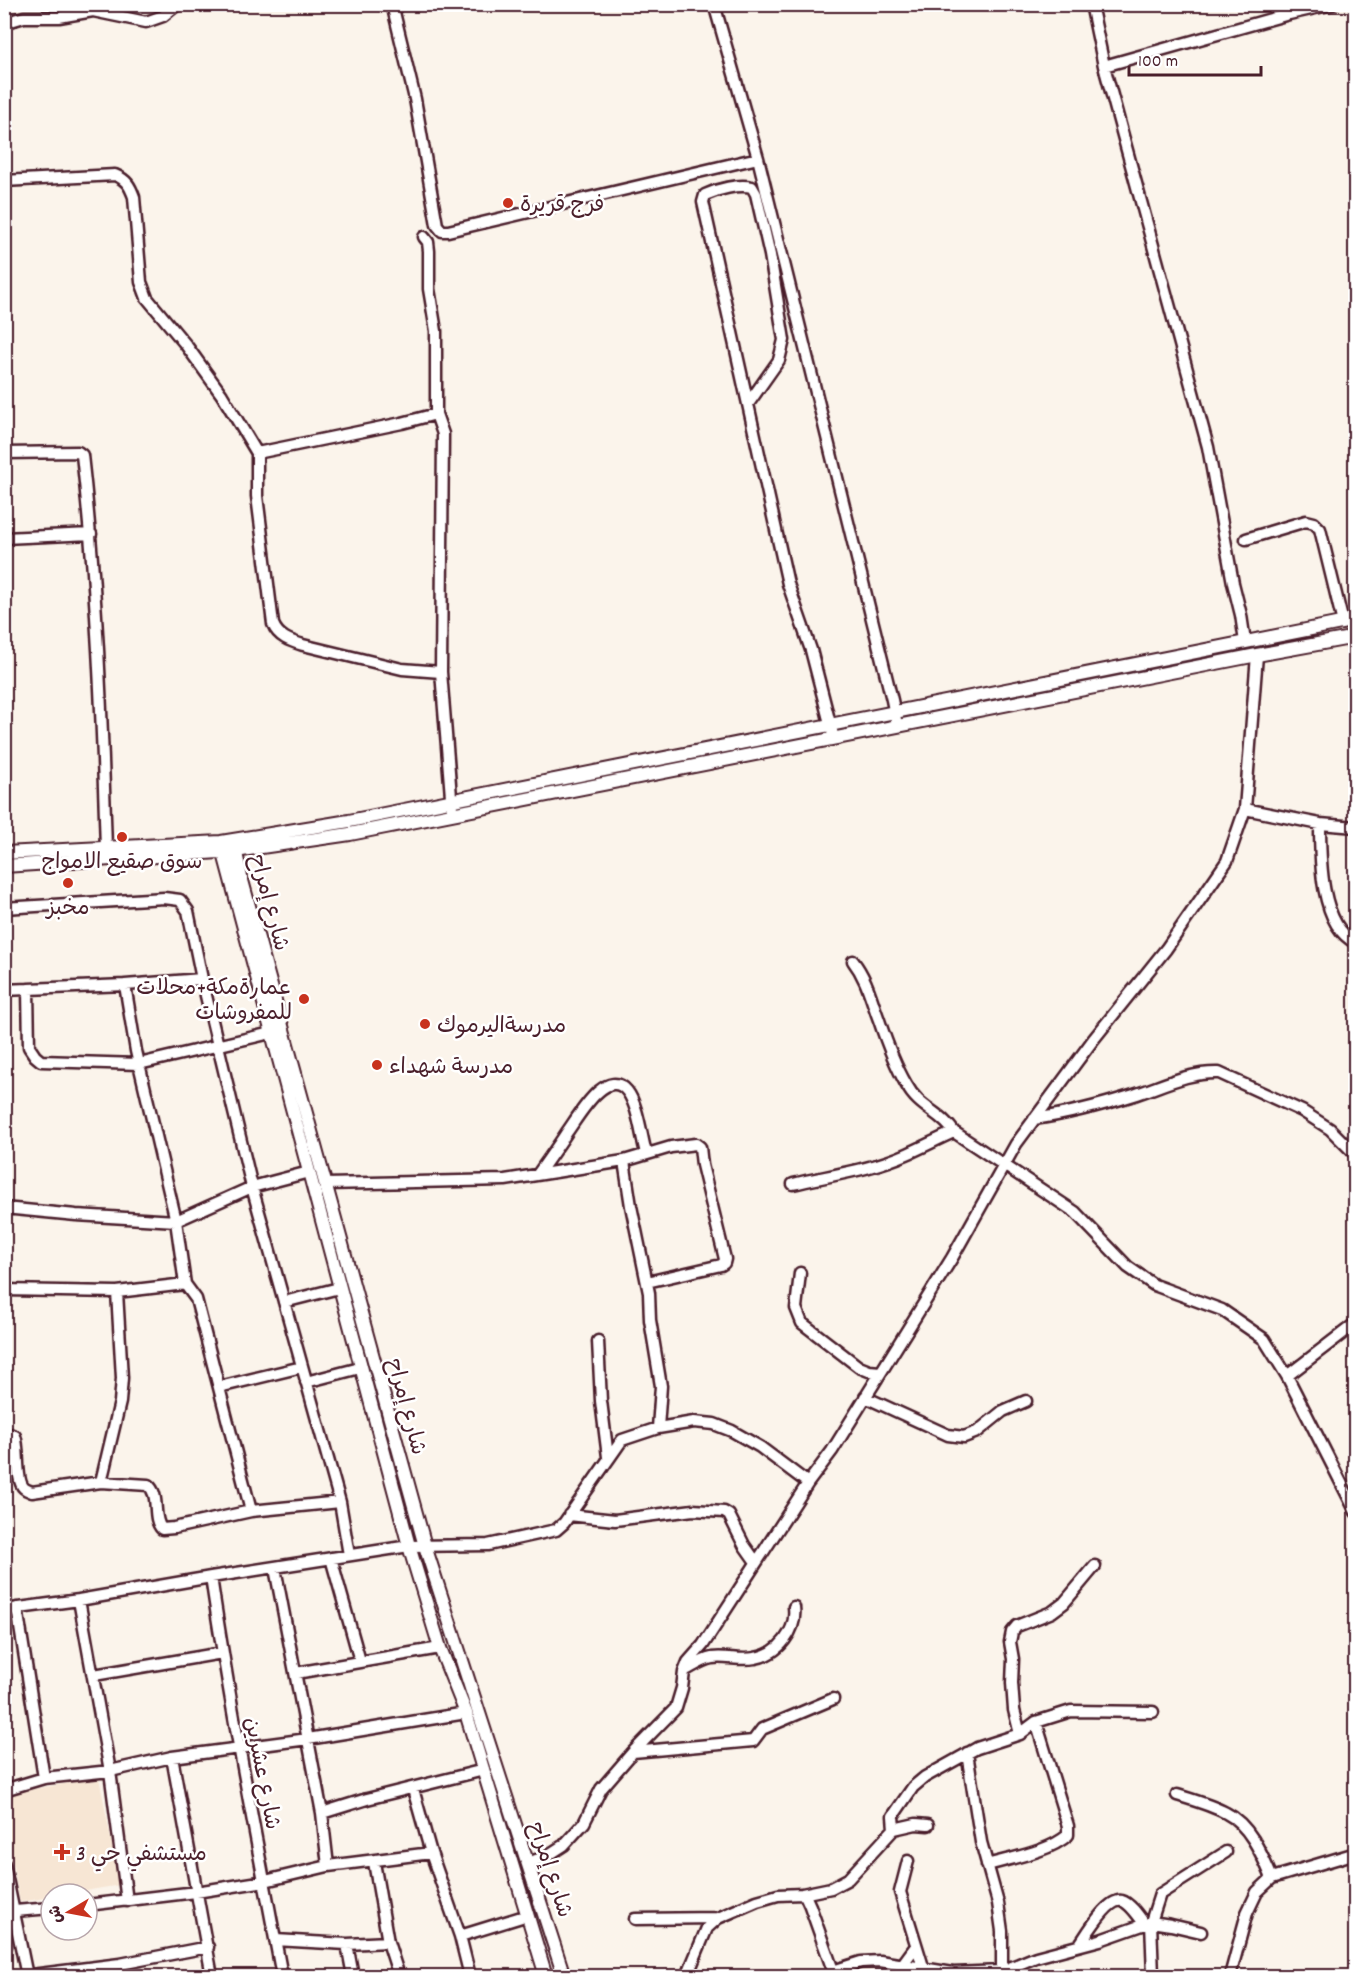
<svg xmlns="http://www.w3.org/2000/svg" width="1360" height="1981" font-family="Dekko,'Playpen Sans Arabic',sans-serif">
<rect width="100%" height="100%" fill="#fbf4eb"/>
<filter id="ink" filterUnits="userSpaceOnUse"><feTurbulence type="fractalNoise" baseFrequency=".0167" numOctaves="2"/><feDisplacementMap in="SourceGraphic" scale="12" xChannelSelector="R" yChannelSelector="G"/><feConvolveMatrix kernelMatrix="1 2 1 2 8 2 1 2 1" color-interpolation-filters="sRGB"/></filter>
<g filter="url(#ink)">
<path fill="#f7e6d4" d="M 99,1778 L 120,1885 L 67,1894 L 51,1894 L 51,1897 L 20,1902 L 5,1820 L 4,1794 Z"/>
<g fill="none" stroke-linecap="round" stroke-linejoin="round">
<defs>
<path id="minor" d="M 392,4 L 415,99 L 437,225 L 442,231 L 448,231 L 758,158
M 714,4 L 758,158 L 892,700 L 896,720
M 1091,4 L 1104,66 L 1208,447 L 1233,583 L 1241,615 L 1245,642
M 4,23 L 24,17 L 59,17 L 93,11 L 146,22 L 163,16 L 178,4
M 1104,66 L 1289,14 L 1333,4
M 4,181 L 115,175 C 127,180 130,186 134,197 L 141,282 L 147,298 L 186,345 L 222,395 L 257,453 L 402,423 L 436,414
M 424,237 L 428,242 L 429,251 L 429,289 L 436,331 L 436,414 L 443,434 L 441,672 L 452,809
M 748,404 L 779,360 L 784,340 L 770,255 L 756,194 L 752,187 C 738,184 718,189 705,195 L 703,202 L 788,584 L 811,650 L 834,739
M 4,453 L 78,452 L 82,455 C 97,586 102,717 106,849
M 257,453 L 257,496 L 273,624 C 278,637 290,641 303,645 L 402,669 L 441,672
M 4,538 L 91,534
M 1246,539 L 1306,521 L 1314,523 L 1320,529 L 1343,623
M 1245,809 L 1320,824 L 1356,827
M 1320,824 C 1320,858 1320,926 1356,943
M 4,908 L 164,898 L 180,900 L 188,911 L 202,979 L 252,1187 L 340,1502 L 349,1555
M 853,961 C 867,979 871,999 879,1020 C 886,1041 895,1065 906,1084 C 919,1109 940,1111 954,1132
M 125,985 L 136,1051 L 176,1221 L 185,1284 L 196,1299 L 251,1511 L 340,1502
M 28,989 L 29,1047 L 35,1056 L 41,1061 L 139,1064 L 271,1033
M 4,990 L 125,985 L 202,979
M 1034,1119 C 1068,1114 1102,1105 1134,1095 C 1162,1086 1188,1072 1219,1073 L 1302,1111 L 1330,1129 L 1356,1155
M 624,1161 L 631,1206 L 649,1293 L 650,1320 L 661,1386 L 658,1428
M 538,1174 C 548,1160 558,1146 567,1132 C 577,1119 606,1065 627,1091 C 638,1105 641,1135 646,1153
M 326,1184 L 505,1180 L 624,1161 L 671,1147 L 696,1144 L 700,1147 L 702,1165 L 725,1259 L 724,1263 L 721,1265 L 647,1282
M 793,1184 C 831,1175 871,1170 907,1154 C 923,1147 938,1139 954,1132 L 1075,1212 L 1128,1267 L 1154,1285 L 1222,1310 L 1264,1339 L 1287,1376 L 1356,1512
M 4,1208 L 76,1215 L 176,1221 L 252,1187 L 309,1172
M 800,1273 L 796,1308 L 802,1323 L 859,1367 L 869,1371 L 880,1372
M 4,1290 L 117,1292 L 185,1284
M 284,1302 L 339,1288
M 598,1341 L 601,1401 L 608,1457
M 1287,1376 L 1356,1323
M 306,1382 L 360,1368
M 219,1387 L 302,1367
M 865,1397 L 948,1435 L 964,1437 L 977,1432 L 1003,1411 L 1026,1401
M 4,1432 L 15,1436 C 20,1449 15,1480 24,1488 C 26,1490 30,1491 32,1492 L 101,1482 L 148,1485 C 161,1495 151,1518 162,1529 L 174,1528 L 251,1511
M 101,1482 L 120,1402 L 122,1378 L 117,1292
M 569,1515 L 615,1520 L 693,1510 L 724,1512 L 729,1515 L 744,1545 L 756,1562
M 331,1558 L 360,1661
M 275,1568 L 322,1813 L 328,1866
M 211,1577 C 231,1711 257,1843 282,1976
M 79,1600 L 110,1771 L 127,1901
M 17,1608 L 44,1778
M 4,1610 L 79,1600 L 211,1577 L 409,1546 L 488,1545 L 556,1530 L 564,1523 L 622,1440 L 658,1428 L 694,1422 L 714,1424 L 732,1431 L 760,1447 L 808,1483
M 686,1670 C 695,1665 702,1660 712,1658 C 726,1656 741,1661 755,1658 C 779,1654 797,1631 794,1607
M 296,1673 L 440,1648
M 94,1675 L 222,1653
M 1020,1734 L 1014,1710 L 1012,1683 L 1013,1659 L 1010,1642 L 1012,1632 L 1017,1626 L 1052,1612 L 1064,1603 L 1095,1566
M 633,1752 L 753,1741 L 762,1729 L 833,1699
M 967,1753 L 981,1842 L 998,1903 L 1002,1931 L 1002,1976
M 172,1757 L 212,1976
M 413,1789 L 431,1853 L 460,1936 L 470,1976
M 4,1790 L 44,1778 L 110,1771 L 172,1757 L 308,1739 L 466,1713
M 1177,1795 C 1193,1800 1211,1805 1226,1813 C 1250,1825 1262,1855 1272,1878
M 322,1813 L 367,1799 L 484,1770
M 894,1829 L 916,1824 L 928,1825
M 908,1861 L 900,1892 L 924,1970
M 374,1862 L 388,1942 L 399,1976
M 528,1863 L 547,1856 L 564,1845 L 584,1823 L 601,1789 L 633,1752 L 676,1708 L 682,1688 L 684,1672 L 688,1662 L 703,1645 L 808,1483 L 832,1451 L 952,1258 L 1016,1144 L 1093,1040 L 1166,949 L 1227,861 L 1245,809 L 1257,655
M 4,1864 L 27,1976
M 987,1865 C 1011,1858 1049,1852 1068,1835 L 1068,1826 L 1036,1722
M 802,1894 L 805,1895 L 810,1906 L 835,1976
M 87,1905 L 196,1892 L 265,1881 L 328,1866 L 431,1853
M 15,1911 L 51,1908
M 635,1919 L 718,1918
M 460,1936 L 528,1915
M 275,1940 L 347,1944 L 388,1942
M 347,1944 L 353,1976
M 1080,1944 C 1087,1934 1108,1898 1122,1901 C 1130,1903 1140,1918 1145,1925
M 902,1965 L 916,1946
M 833,1971 L 861,1962 L 880,1961 L 953,1973 L 1002,1971 L 1036,1957 L 1100,1940 L 1151,1922 L 1171,1925 L 1201,1932
M 23,1976 L 120,1964 L 208,1947
M 687,1976 L 707,1928 L 718,1918 L 757,1901 L 778,1895 L 802,1894 L 831,1888 L 848,1879 L 894,1829 L 893,1816 L 913,1787 L 925,1777 L 977,1748 L 1020,1734 L 1036,1722 L 1071,1711 L 1153,1712
M 1153,1976 L 1151,1922 L 1160,1894 L 1226,1852
M 1230,1976 L 1247,1913 L 1257,1892 L 1272,1878 L 1356,1853"/>
<path id="major" d="M 234,843 L 241,877 L 425,1546 L 564,1976
M 222,846 L 409,1546 L 440,1648 L 466,1713 L 546,1976
M 4,853 L 221,842 L 349,821 L 1356,620
M 4,866 L 235,851 L 350,834 L 1257,655 L 1356,637"/>
</defs>
<use href="#minor" stroke="#4a1f2b" stroke-width="15"/>
<use href="#major" stroke="#4a1f2b" stroke-width="16"/>
<use href="#minor" stroke="#fff" stroke-width="10"/>
<use href="#major" stroke="#fff" stroke-width="12"/>
</g>
</g>
<g fill="#c8321e" stroke="#fff" stroke-width="2">
<circle cx="508" cy="203" r="6"/>
<circle cx="122" cy="837" r="6"/>
<circle cx="68" cy="883" r="6"/>
<circle cx="304" cy="999" r="6"/>
<circle cx="425" cy="1024" r="6"/>
<circle cx="377" cy="1065" r="6"/>
<path d="M59 1843h6v6h6v6h-6v6h-6v-6h-6v-6h6z"/>
</g>
<g text-anchor="middle" stroke-width="5" stroke-linejoin="round" paint-order="stroke">
<g font-size="22" fill="#4a1f2b" stroke="#fff" text-anchor="start">
<text x="520" y="211">فرج قريرة</text>
<text x="122" y="868" text-anchor="middle">سوق صقيع الامواج</text>
<text x="68" y="914" text-anchor="middle">مخبز</text>
<text x="292" y="994" text-anchor="end">عمارةمكة+محلات<tspan x="292" dy="25">للمفروشات</tspan></text>
<text x="437" y="1032">مدرسةاليرموك</text>
<text x="389" y="1073">مدرسة شهداء</text>
<text x="76" y="1860">مستشفي حي 3</text>
</g>
<g font-size="22" fill="#4a1f2b" stroke="#fff">
<text transform="translate(271 902) rotate(75)" y="8">شارع إمراح</text>
<text transform="translate(408 1406) rotate(75)" y="8">شارع إمراح</text>
<text transform="translate(264 1773) rotate(79)" y="8">شارع عشرين</text>
<text transform="translate(552 1869) rotate(72)" y="8">شارع إمراح</text>
</g>
</g>
<rect width="1360" height="1981" fill="none" stroke="#fff" stroke-width="24"/>
<rect x="12" y="12" width="1336" height="1957" fill="none" stroke="#4a1f2b" stroke-width="2" filter="url(#ink)"/>
<g transform="translate(69 1912) rotate(260)"><circle r="28" fill="#ffffff" stroke="#b7a5aa" stroke-width="1.5"/>
<path d="M0-4.5L10 22L0 15L-10 22Z" fill="#c8321e"/>
<text y="-9" font-size="16" font-weight="bold" text-anchor="middle" fill="#4a1f2b">ش</text>
</g>
<path d="M1129 66v9h132v-9" fill="none" stroke="#4a1f2b" stroke-width="3"/>
<text x="1138" y="66" font-size="18" fill="#4a1f2b" stroke="#ffffff" stroke-width="4.5" paint-order="stroke">100 m</text>
</svg>
